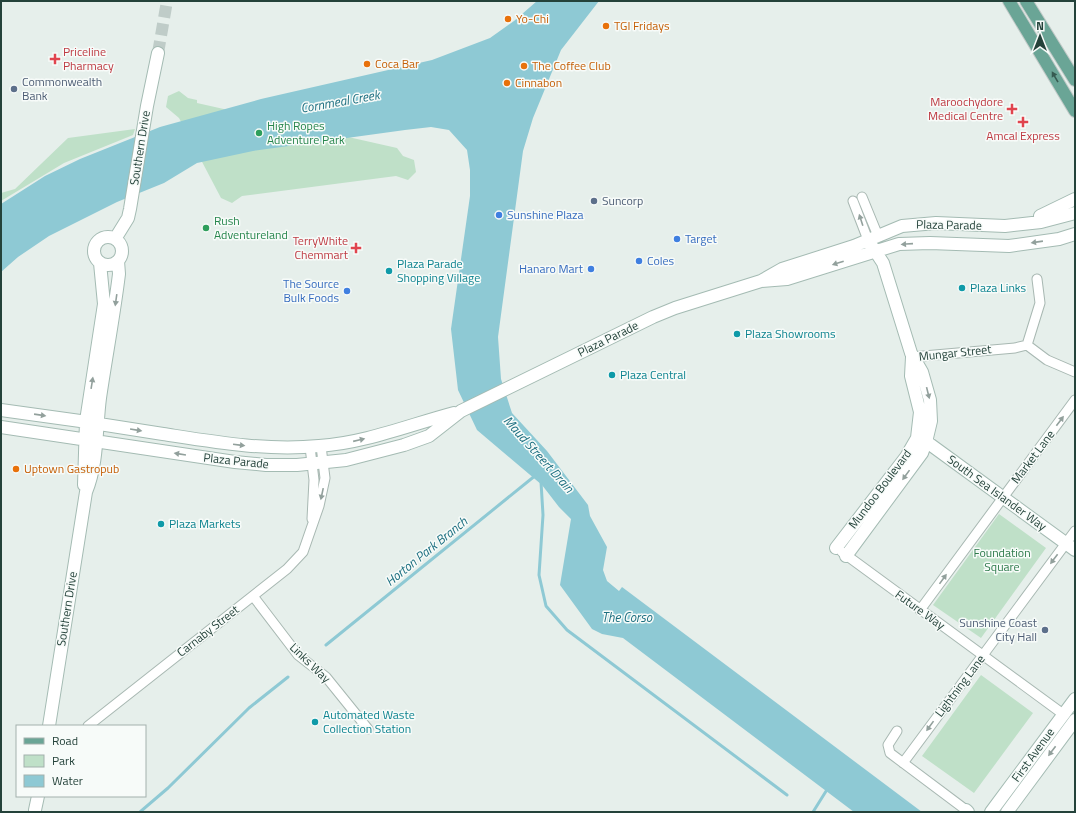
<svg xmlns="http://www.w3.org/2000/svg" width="1076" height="813" font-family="'Titillium Web',sans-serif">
<rect width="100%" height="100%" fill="#e6efeb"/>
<path fill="#bfe0c8" d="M 179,91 L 188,98 L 197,100 L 197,103 L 397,148 L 403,156 L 414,160 L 416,172 L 408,180 L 396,176 L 242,196 L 232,203 L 221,198 L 179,118 L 166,107 L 168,96 Z
M 135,129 L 133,135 L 64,163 L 1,201 L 1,193 L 15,189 L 68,138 Z
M 999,514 L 1046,548 L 981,638 L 933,605 Z
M 981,675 L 1033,713 L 974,793 L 922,756 Z"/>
<path fill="#8ec9d4" d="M 537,1 L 599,1 L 561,50 L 533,118 L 523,151 L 498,337 L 501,379 L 512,413 L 547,451 L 588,505 L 590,516 L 607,547 L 603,570 L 607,581 L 619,591 L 622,587 L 922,812 L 854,812 L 623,638 L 602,634 L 592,629 L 560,585 L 571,519 L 559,507 L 542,485 L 477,430 L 458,390 L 451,329 L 470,196 L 470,170 L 467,150 L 449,130 L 431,127 L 405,130 L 253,151 L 197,163 L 164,183 L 117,202 L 49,236 L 18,257 L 1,272 L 1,204 L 45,176 L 80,159 L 160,127 L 261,99 L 432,60 L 490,38 L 514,21 Z"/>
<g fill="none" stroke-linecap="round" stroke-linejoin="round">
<path stroke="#8ec9d4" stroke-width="3" d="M 541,482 L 543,515 L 539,575 L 546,606 L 567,630 L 787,795
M 326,645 L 536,475
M 140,812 L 168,788 L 249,708 L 288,677
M 813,812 L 828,788"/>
<path stroke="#bfccc8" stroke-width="12" stroke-dasharray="12 6" stroke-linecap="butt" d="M 158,53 L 167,1"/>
<defs>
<path id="street" d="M 862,197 L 878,236
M 853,201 L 868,240
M 1027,345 L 1040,303 L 1037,279
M 1027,345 L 1047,360 L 1075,372
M 912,357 L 1015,348 L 1027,345
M 310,447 L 314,480 L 312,519
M 842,552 L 1063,714
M 253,596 L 298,655 L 326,677 L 368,729
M 920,610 L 1075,400
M 88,726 L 287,569 L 303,552 L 319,506 L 325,478 L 321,446
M 897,731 L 888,745 L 890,753 L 966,810
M 903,763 L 1075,531"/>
<path id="secondary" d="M 1040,216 L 1075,199
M94 251a14 14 0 1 1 28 0a14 14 0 1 1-28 0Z
M 115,239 L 128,218 L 130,209 L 147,106 L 158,53
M 761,281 L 787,279 L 899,244 L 930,243 L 1009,246 L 1059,239 L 1075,234
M 1,410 C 55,417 109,425 163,434 C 215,442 266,451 319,446 C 365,443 409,425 454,413
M 1,427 L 235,462 L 266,465 L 297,465 L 346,460 L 404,445 L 429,436 L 461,411 L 653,317 L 675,308 L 761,281 L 782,269 L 854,246 L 902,226 L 936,223 L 1005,226 L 1041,222 L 1075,213
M 920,440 L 931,445 L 1075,550
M 84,485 L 86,421 L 104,304 L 100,263
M 836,548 L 906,457 L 917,438 L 920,412 L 911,376 L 912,357
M 846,556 L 922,453 L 926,442 L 931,421 L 930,400 L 922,372 L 911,353 L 883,263 L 868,240
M 49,726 L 86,492 C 98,463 96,429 100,398 C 106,357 114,315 119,274 L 118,261
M 35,810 L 38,796
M 966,810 L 968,812
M 991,812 L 1075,699
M 1007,812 L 1075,720"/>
<path id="primary" d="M 1009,1 L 1075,111
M 1026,1 L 1075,80"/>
</defs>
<use href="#street" stroke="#a8b8b2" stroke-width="11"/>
<use href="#secondary" stroke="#a4bbb3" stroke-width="14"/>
<use href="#primary" stroke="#c2cac8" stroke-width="14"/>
<use href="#street" stroke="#fff" stroke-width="9"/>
<use href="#secondary" stroke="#fff" stroke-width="12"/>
<use href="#primary" stroke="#6aa596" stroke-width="12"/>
</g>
<defs><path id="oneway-solid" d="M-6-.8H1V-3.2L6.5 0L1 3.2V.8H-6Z"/></defs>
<use fill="#365b51" href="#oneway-solid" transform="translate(1055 77) rotate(-120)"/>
<g fill="#92a09c">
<use href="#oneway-solid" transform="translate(861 220) rotate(-108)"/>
<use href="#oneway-solid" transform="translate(1037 242) rotate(172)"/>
<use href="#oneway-solid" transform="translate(907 244) rotate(176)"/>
<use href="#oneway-solid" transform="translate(838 263) rotate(162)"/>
<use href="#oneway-solid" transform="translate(116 300) rotate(98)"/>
<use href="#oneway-solid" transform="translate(92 383) rotate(-81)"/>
<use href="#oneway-solid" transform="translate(928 393) rotate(76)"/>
<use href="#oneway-solid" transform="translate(40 415) rotate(8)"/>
<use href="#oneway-solid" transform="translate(1060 421) rotate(-53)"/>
<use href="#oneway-solid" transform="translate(136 430) rotate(9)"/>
<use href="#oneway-solid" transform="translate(359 440) rotate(-13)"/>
<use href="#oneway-solid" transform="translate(239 445) rotate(7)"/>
<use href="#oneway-solid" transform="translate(180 454) rotate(-171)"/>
<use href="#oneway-solid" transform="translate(906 475) rotate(126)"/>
<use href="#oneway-solid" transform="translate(322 494) rotate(102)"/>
<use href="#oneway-solid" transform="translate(1054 559) rotate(127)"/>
<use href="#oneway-solid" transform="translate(943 579) rotate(-54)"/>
<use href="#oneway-solid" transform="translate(930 726) rotate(126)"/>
<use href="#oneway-solid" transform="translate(1052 751) rotate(127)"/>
</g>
<g fill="#e8710a" stroke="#f7fbf9" stroke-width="1.5">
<circle cx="508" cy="19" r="4"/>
<circle cx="606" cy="26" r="4"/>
<circle cx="367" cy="64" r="4"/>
<circle cx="524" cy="66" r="4"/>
<circle cx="507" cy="83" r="4"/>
<circle cx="16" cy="469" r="4"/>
</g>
<g fill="#e0444e" stroke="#f7fbf9" stroke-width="1.5">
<path d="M53 53h4v4h4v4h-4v4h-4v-4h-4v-4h4z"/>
<path d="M1010 103h4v4h4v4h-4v4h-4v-4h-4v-4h4z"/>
<path d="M1021 116h4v4h4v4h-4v4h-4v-4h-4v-4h4z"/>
<path d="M354 242h4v4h4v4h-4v4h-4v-4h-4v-4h4z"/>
</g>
<g fill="#5c6f8a" stroke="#f7fbf9" stroke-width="1.5">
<circle cx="14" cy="89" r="4"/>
<circle cx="594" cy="201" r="4"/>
<circle cx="1045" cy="630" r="4"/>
</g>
<g fill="#2e9e5b" stroke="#f7fbf9" stroke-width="1.5">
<circle cx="259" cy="133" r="4"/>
<circle cx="206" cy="228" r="4"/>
</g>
<g fill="#3f7fe0" stroke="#f7fbf9" stroke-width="1.5">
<circle cx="499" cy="215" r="4"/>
<circle cx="677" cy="239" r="4"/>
<circle cx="639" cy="261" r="4"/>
<circle cx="591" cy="269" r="4"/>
<circle cx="347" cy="291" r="4"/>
</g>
<g fill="#0f9aa8" stroke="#f7fbf9" stroke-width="1.5">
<circle cx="389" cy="271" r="4"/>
<circle cx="962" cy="288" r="4"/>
<circle cx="737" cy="334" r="4"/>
<circle cx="612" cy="375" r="4"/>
<circle cx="161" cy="524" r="4"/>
<circle cx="315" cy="722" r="4"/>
</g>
<g text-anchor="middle" stroke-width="3" stroke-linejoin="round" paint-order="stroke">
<g font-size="12" fill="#c56008" stroke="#f7fbf9" text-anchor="start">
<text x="516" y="23">Yo-Chi</text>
<text x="614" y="30">TGI Fridays</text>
<text x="375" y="68">Coca Bar</text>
<text x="532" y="70">The Coffee Club</text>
<text x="515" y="87">Cinnabon</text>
<text x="24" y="473">Uptown Gastropub</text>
</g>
<g font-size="12" fill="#be3a42" stroke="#f7fbf9" text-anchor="end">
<text x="63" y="56" text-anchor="start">Priceline<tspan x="63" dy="14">Pharmacy</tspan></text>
<text x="1003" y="106">Maroochydore<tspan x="1003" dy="14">Medical Centre</tspan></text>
<text x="1023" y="140" text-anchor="middle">Amcal Express</text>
<text x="348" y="245">TerryWhite<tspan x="348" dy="14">Chemmart</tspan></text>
</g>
<g font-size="12" fill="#4e5e75" stroke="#f7fbf9" text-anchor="start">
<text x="22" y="86">Commonwealth<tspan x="22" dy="14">Bank</tspan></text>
<text x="602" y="205">Suncorp</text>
<text x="1037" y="627" text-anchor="end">Sunshine Coast<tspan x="1037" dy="14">City Hall</tspan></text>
</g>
<g font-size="12" fill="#27864d" stroke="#f7fbf9" text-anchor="start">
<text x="267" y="130">High Ropes<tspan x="267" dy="14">Adventure Park</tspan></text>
<text x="214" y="225">Rush<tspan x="214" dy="14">Adventureland</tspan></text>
</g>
<g font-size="12" fill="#24423a" stroke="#f7fbf9">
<text transform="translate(140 148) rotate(-81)" y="4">Southern Drive</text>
<text transform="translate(949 225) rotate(1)" y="4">Plaza Parade</text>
<text transform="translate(608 339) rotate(-26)" y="4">Plaza Parade</text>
<text transform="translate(955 353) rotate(-6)" y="4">Mungar Street</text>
<text transform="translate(1033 457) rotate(-53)" y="4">Market Lane</text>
<text transform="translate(236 461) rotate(6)" y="4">Plaza Parade</text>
<text transform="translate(880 489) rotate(-53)" y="4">Mundoo Boulevard</text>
<text transform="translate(997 493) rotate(36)" y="4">South Sea Islander Way</text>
<text transform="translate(67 609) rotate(-81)" y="4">Southern Drive</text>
<text transform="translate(920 610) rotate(36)" y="4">Future Way</text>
<text transform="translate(208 631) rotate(-38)" y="4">Carnaby Street</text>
<text transform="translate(310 663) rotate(44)" y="4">Links Way</text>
<text transform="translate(960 686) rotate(-53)" y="4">Lightning Lane</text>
<text transform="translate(1033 755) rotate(-54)" y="4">First Avenue</text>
</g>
<g font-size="12" fill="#366cbe" stroke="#f7fbf9" text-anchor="start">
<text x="507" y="219">Sunshine Plaza</text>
<text x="685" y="243">Target</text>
<text x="647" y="265">Coles</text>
<text x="583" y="273" text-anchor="end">Hanaro Mart</text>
<text x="339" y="288" text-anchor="end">The Source<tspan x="339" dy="14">Bulk Foods</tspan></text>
</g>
<g font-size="12" fill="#0d838f" stroke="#f7fbf9" text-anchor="start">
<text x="397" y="268">Plaza Parade<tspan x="397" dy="14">Shopping Village</tspan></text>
<text x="970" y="292">Plaza Links</text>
<text x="745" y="338">Plaza Showrooms</text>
<text x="620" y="379">Plaza Central</text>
<text x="169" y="528">Plaza Markets</text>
<text x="323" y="719">Automated Waste<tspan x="323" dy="14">Collection Station</tspan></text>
</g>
<g font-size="12" fill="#2d7a4b" stroke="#f7fbf9">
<text x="1002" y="557">Foundation<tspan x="1002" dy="14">Square</tspan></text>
</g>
<g font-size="13" font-style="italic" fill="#1c6f80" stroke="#f7fbf9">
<text transform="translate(340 101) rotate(-10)" y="5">Cornmeal Creek</text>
<text transform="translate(539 454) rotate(48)" y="5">Maud Streert Drain</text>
<text transform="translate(426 551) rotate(-39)" y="5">Horton Park Branch</text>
<text x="627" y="622">The Corso</text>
</g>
</g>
<rect width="1076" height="813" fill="none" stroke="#24423a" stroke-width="4"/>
<rect x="16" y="725" width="130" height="72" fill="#f7fbf9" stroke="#a3b1ad"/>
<rect x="24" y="738" width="20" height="6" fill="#6aa596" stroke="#a3b1ad"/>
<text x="52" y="745" font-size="12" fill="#24423a">Road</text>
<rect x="24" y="755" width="20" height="12" fill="#bfe0c8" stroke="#a3b1ad"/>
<text x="52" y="765" font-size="12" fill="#24423a">Park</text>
<rect x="24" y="775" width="20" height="12" fill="#8ec9d4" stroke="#a3b1ad"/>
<text x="52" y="785" font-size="12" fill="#24423a">Water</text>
<g transform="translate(1040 36)" stroke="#f7fbf9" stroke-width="3" paint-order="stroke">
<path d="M0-3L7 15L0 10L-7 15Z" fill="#24423a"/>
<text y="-6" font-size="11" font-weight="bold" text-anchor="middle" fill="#24423a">N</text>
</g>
</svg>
